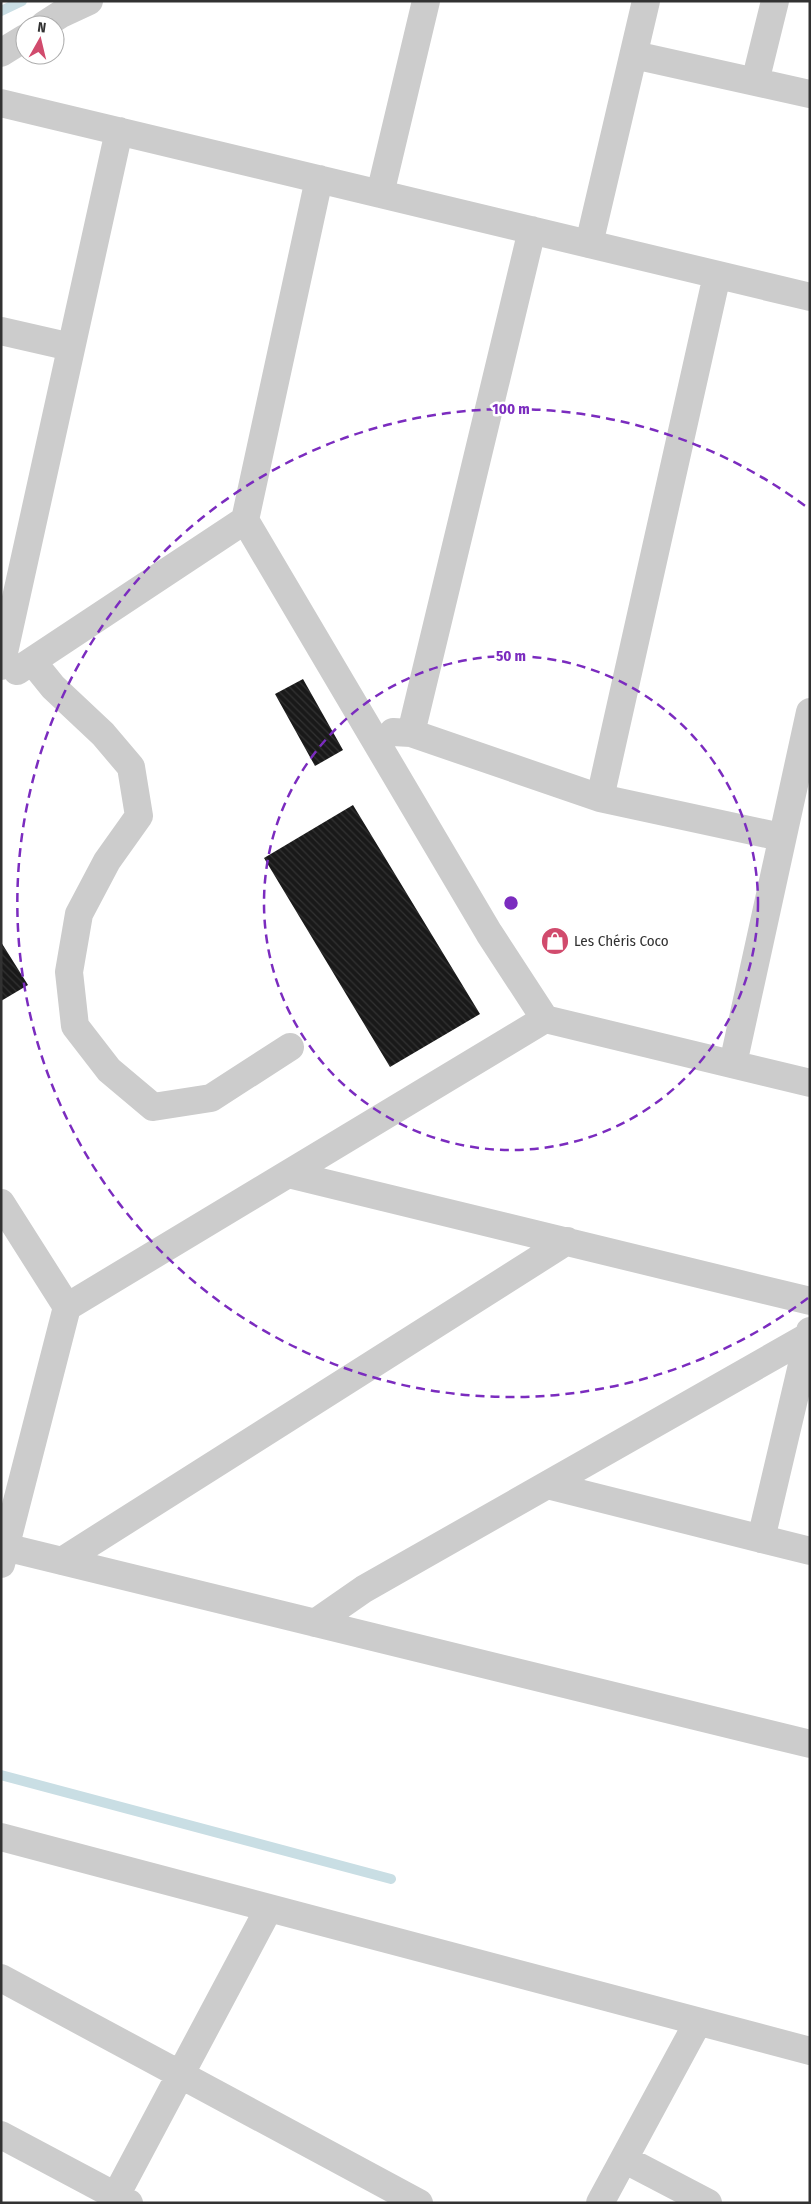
<svg xmlns="http://www.w3.org/2000/svg" width="811" height="2204" font-family="'Fira Sans Condensed',sans-serif">
<defs>
<pattern id="building-back-hatch" width="6" height="6" patternUnits="userSpaceOnUse" patternTransform="scale(1.25)"><rect width="6" height="6" fill="#191919"/><path d="M-1 5l2 2M0 0l6 6M5-1l2 2" fill="none" stroke="#323232"/></pattern>
</defs>
<rect width="100%" height="100%" fill="#fff"/>
<g fill="none" stroke-linecap="round" stroke-linejoin="round">
<path stroke="#c9dee4" stroke-width="10" d="M 1,11 L 22,1
M 1,1775 L 391,1879"/>
</g>
<path fill="url(#building-back-hatch)" d="M 303,679 L 343,750 L 315,766 L 275,694 Z
M 353,805 L 480,1014 L 390,1067 L 264,858 Z
M 1,942 L 28,985 L 1,1001 Z"/>
<g fill="none" stroke-linecap="round" stroke-linejoin="round">
<path stroke="#ccc" stroke-width="28" d="M 44,25 L 61,14 L 89,1
M 1,53 L 25,38
M 634,55 L 810,94
M 755,82 L 775,1
M 1,103 L 810,297
M 319,179 L 245,520 L 489,933 L 545,1019 L 810,1083
M 380,194 L 426,1
M 589,244 L 646,1
M 1,331 L 71,347
M 32,661 L 53,687 L 103,734 L 131,767 L 139,816 L 107,861 L 79,914 L 69,972 L 75,1026 L 109,1070 L 153,1107 L 211,1098 L 290,1047
M 1,666 L 119,131
M 17,671 L 245,520
M 393,732 L 411,733 L 600,798 L 781,837
M 411,733 L 532,230
M 600,798 L 717,275
M 733,1064 L 810,712
M 288,1174 L 810,1301
M 1,1203 L 67,1307
M 547,1485 L 810,1551
M 761,1539 L 810,1331
M 1,1546 L 810,1744
M 62,1561 L 567,1241
M 1,1564 L 67,1307 L 545,1019
M 315,1623 L 364,1589 L 809,1336
M 1,1837 L 810,2051
M 1,1978 L 419,2203
M 1,2135 L 129,2203
M 624,2159 L 708,2203
M 112,2203 L 269,1908
M 600,2203 L 698,2022"/>
</g>
<g fill="none" stroke="#7b2cbf" stroke-width="2.5" stroke-dasharray="9 6">
<circle cx="511" cy="903" r="247"/>
<path d="M808 1298A494 494 0 1 1 808 508"/>
</g>
<defs>
<symbol id="shop-disc" viewBox="-11 -11 22 22"><circle r="9.5" fill="#d14b6d" stroke="#fff"/><path d="M-5-2.5h2.3a2.7 3.5 0 0 1 5.4 0H5L5.5 6h-11ZM-1.5-2.5h3a1.5 2.3 0 0 0-3 0Z" fill="#fff"/></symbol>
</defs>
<g fill-rule="evenodd">
<use href="#shop-disc" x="539" y="925" width="32" height="32"/>
</g>
<g text-anchor="middle" stroke-width="5" stroke-linejoin="round" paint-order="stroke">
<g font-size="15" fill="#323232" stroke="#fff" text-anchor="start">
<text x="574" y="946">Les Chéris Coco</text>
</g>
</g>
<circle cx="511" cy="903" r="8" fill="#7b2cbf" stroke="#fff" stroke-width="2.5"/>
<g font-size="15" text-anchor="middle" font-weight="bold" fill="#7b2cbf" stroke="#fff" stroke-width="5" stroke-linejoin="round" paint-order="stroke">
<text x="511" y="414">100 m</text>
<text x="511" y="661">50 m</text>
</g>
<rect width="811" height="2204" fill="none" stroke="#323232" stroke-width="5"/>
<g transform="translate(40 40) rotate(8)"><circle r="24" fill="#ffffff" stroke="#adadad"/>
<path d="M0-4L9 19L0 12L-9 19Z" fill="#d14b6d"/>
<text y="-8" font-size="14" font-weight="bold" text-anchor="middle" fill="#323232">N</text>
</g>
</svg>
